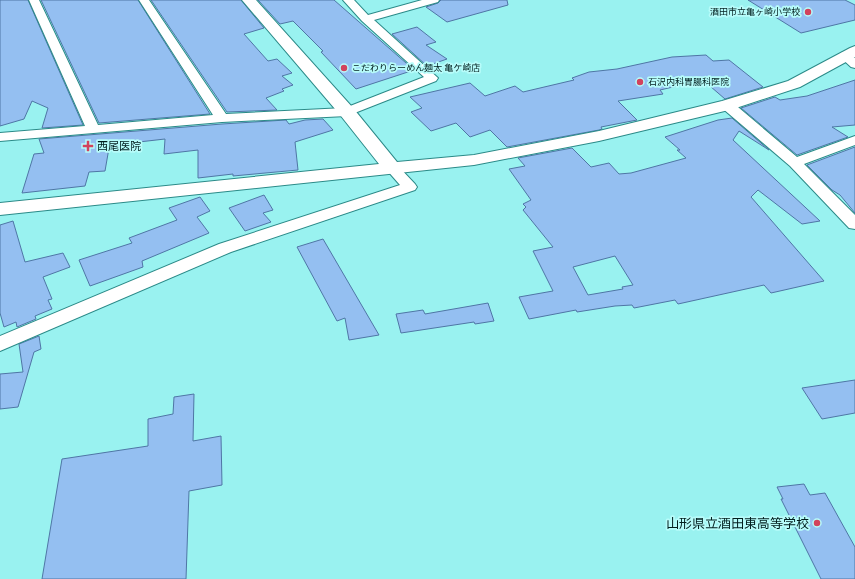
<svg xmlns="http://www.w3.org/2000/svg" width="855" height="579" font-family="Mulish,'Noto Sans JP',sans-serif">
<rect width="100%" height="100%" fill="#99f2f0"/>
<path fill="#94bff1" stroke="#4f76a5" fill-rule="evenodd" d="M 0,0 L 28,0 L 83,125 L 42,128 L 48,108 L 32,101 L 24,119 L 0,126 Z
M 41,0 L 138,0 L 210,114 L 99,123 Z
M 151,0 L 241,0 L 264,28 L 244,34 L 268,61 L 277,59 L 292,73 L 282,76 L 293,85 L 282,89 L 284,91 L 266,98 L 277,110 L 227,112 Z
M 258,0 L 334,0 L 414,70 L 356,89 L 321,52 L 323,51 L 293,21 L 280,24 Z
M 441,0 L 507,0 L 508,5 L 447,22 L 426,7 L 438,3 Z
M 748,0 L 845,0 L 855,5 L 855,20 L 801,33 Z
M 417,27 L 436,42 L 426,45 L 447,59 L 427,66 L 392,34 Z
M 706,55 L 713,61 L 729,60 L 763,87 L 725,99 L 703,80 L 660,90 L 663,94 L 618,101 L 637,120 L 601,127 L 602,129 L 599,130 L 507,147 L 490,130 L 470,137 L 456,123 L 431,131 L 411,112 L 422,108 L 410,97 L 470,83 L 485,96 L 515,86 L 523,92 L 574,80 L 572,78 L 589,72 L 617,69 L 672,57 Z
M 855,80 L 855,125 L 832,127 L 848,137 L 797,155 L 741,108 L 775,97 L 780,100 L 807,96 Z
M 732,118 L 769,150 L 739,131 L 733,140 L 820,221 L 802,224 L 758,190 L 751,197 L 824,281 L 771,293 L 764,285 L 678,304 L 675,300 L 634,308 L 632,305 L 615,306 L 577,312 L 576,310 L 529,319 L 519,297 L 553,291 L 533,251 L 553,247 L 523,210 L 526,207 L 523,204 L 531,200 L 509,169 L 525,166 L 518,158 L 572,148 L 591,167 L 609,163 L 619,174 L 631,173 L 686,158 L 677,150 L 680,150 L 665,137 L 718,120 ZM 615,256 L 633,285 L 622,287 L 623,289 L 588,295 L 573,267 Z
M 323,119 L 333,130 L 295,142 L 298,170 L 233,176 L 233,174 L 198,178 L 198,150 L 164,154 L 165,139 L 130,143 L 129,147 L 109,148 L 105,171 L 89,172 L 85,186 L 22,193 L 34,154 L 44,153 L 39,139 L 222,124 L 286,120 L 289,124 L 305,120 Z
M 855,147 L 855,213 L 840,195 L 832,190 L 807,165 Z
M 264,195 L 273,210 L 263,213 L 271,222 L 245,231 L 229,208 Z
M 200,197 L 210,211 L 197,217 L 209,233 L 142,261 L 143,267 L 90,286 L 79,260 L 132,243 L 129,238 L 177,220 L 169,208 Z
M 13,221 L 25,262 L 63,253 L 70,267 L 43,277 L 52,299 L 48,300 L 52,309 L 35,316 L 36,319 L 17,327 L 16,322 L 4,327 L 0,313 L 0,225 Z
M 323,239 L 379,335 L 349,340 L 345,318 L 337,321 L 297,247 Z
M 488,303 L 494,321 L 475,324 L 474,322 L 401,333 L 396,314 L 423,310 L 425,314 Z
M 39,336 L 41,349 L 34,352 L 18,407 L 0,409 L 0,374 L 23,372 L 19,344 Z
M 855,380 L 855,413 L 822,419 L 802,388 Z
M 194,394 L 193,441 L 221,436 L 222,485 L 189,491 L 186,579 L 42,579 L 62,459 L 148,446 L 148,419 L 173,414 L 174,397 Z
M 804,484 L 810,495 L 825,493 L 855,547 L 855,579 L 821,579 L 781,499 L 783,499 L 777,487 Z"/>
<g fill="none" stroke-linecap="round" stroke-linejoin="round">
<defs>
<path id="minor" d="M 29,0 L 39,0 L 98,125 L 213,115 L 139,0 L 149,0 L 226,114 L 345,108 L 424,77 L 362,21 L 343,0 L 354,0 L 368,15 L 422,0 L 439,0 L 438,2 L 374,20 L 438,78 L 436,81 L 347,116 L 222,122 L 0,141 L 0,133 L 85,126 Z
M 845,52 L 855,58 L 855,68 L 851,67 L 839,56 L 841,53 Z
M 727,101 L 732,102 L 797,157 L 855,136 L 855,145 L 804,164 L 855,215 L 855,229 L 849,228 L 790,166 L 722,108 L 721,105 L 722,102 Z
M 393,165 L 398,166 L 415,184 L 417,187 L 415,190 L 231,252 L 0,351 L 0,336 L 219,244 L 400,185 L 386,169 L 388,166 Z"/>
<path id="tertiary" d="M 242,0 L 256,0 L 353,108 L 397,162 L 474,155 L 599,131 L 722,101 L 788,81 L 850,48 L 855,46 L 855,57 L 800,87 L 733,109 L 599,141 L 474,165 L 0,215 L 0,203 L 379,164 L 341,116 Z"/>
</defs>
<use href="#minor" stroke="#2b8a88" stroke-width="2"/>
<use href="#tertiary" stroke="#2b8a88" stroke-width="2"/>
<use href="#minor" fill="#fff" fill-rule="evenodd"/>
<use href="#tertiary" fill="#fff" fill-rule="evenodd"/>
</g>
<g fill="#d2425d" stroke="#b7fcfa" stroke-width="1.5">
<circle cx="808" cy="12" r="4"/>
<circle cx="344" cy="68" r="4"/>
<circle cx="640" cy="82" r="4"/>
<path d="M86 140h4v4h4v4h-4v4h-4v-4h-4v-4h4z"/>
<circle cx="817" cy="523" r="4"/>
</g>
<g text-anchor="middle" stroke-width="3.5" stroke-linejoin="round" paint-order="stroke">
<g font-size="9" fill="#011d1d" stroke="#b7fcfa" text-anchor="start">
<text x="800" y="15" text-anchor="end">酒田市立亀ヶ崎小学校</text>
<text x="352" y="71">こだわりらーめん麺太 亀ケ崎店</text>
<text x="648" y="85">石沢内科胃腸科医院</text>
</g>
<g font-size="11" fill="#011d1d" stroke="#b7fcfa" text-anchor="start">
<text x="97" y="150">西尾医院</text>
</g>
<g font-size="13" fill="#011d1d" stroke="#b7fcfa" text-anchor="end">
<text x="809" y="528">山形県立酒田東高等学校</text>
</g>
</g>
</svg>
